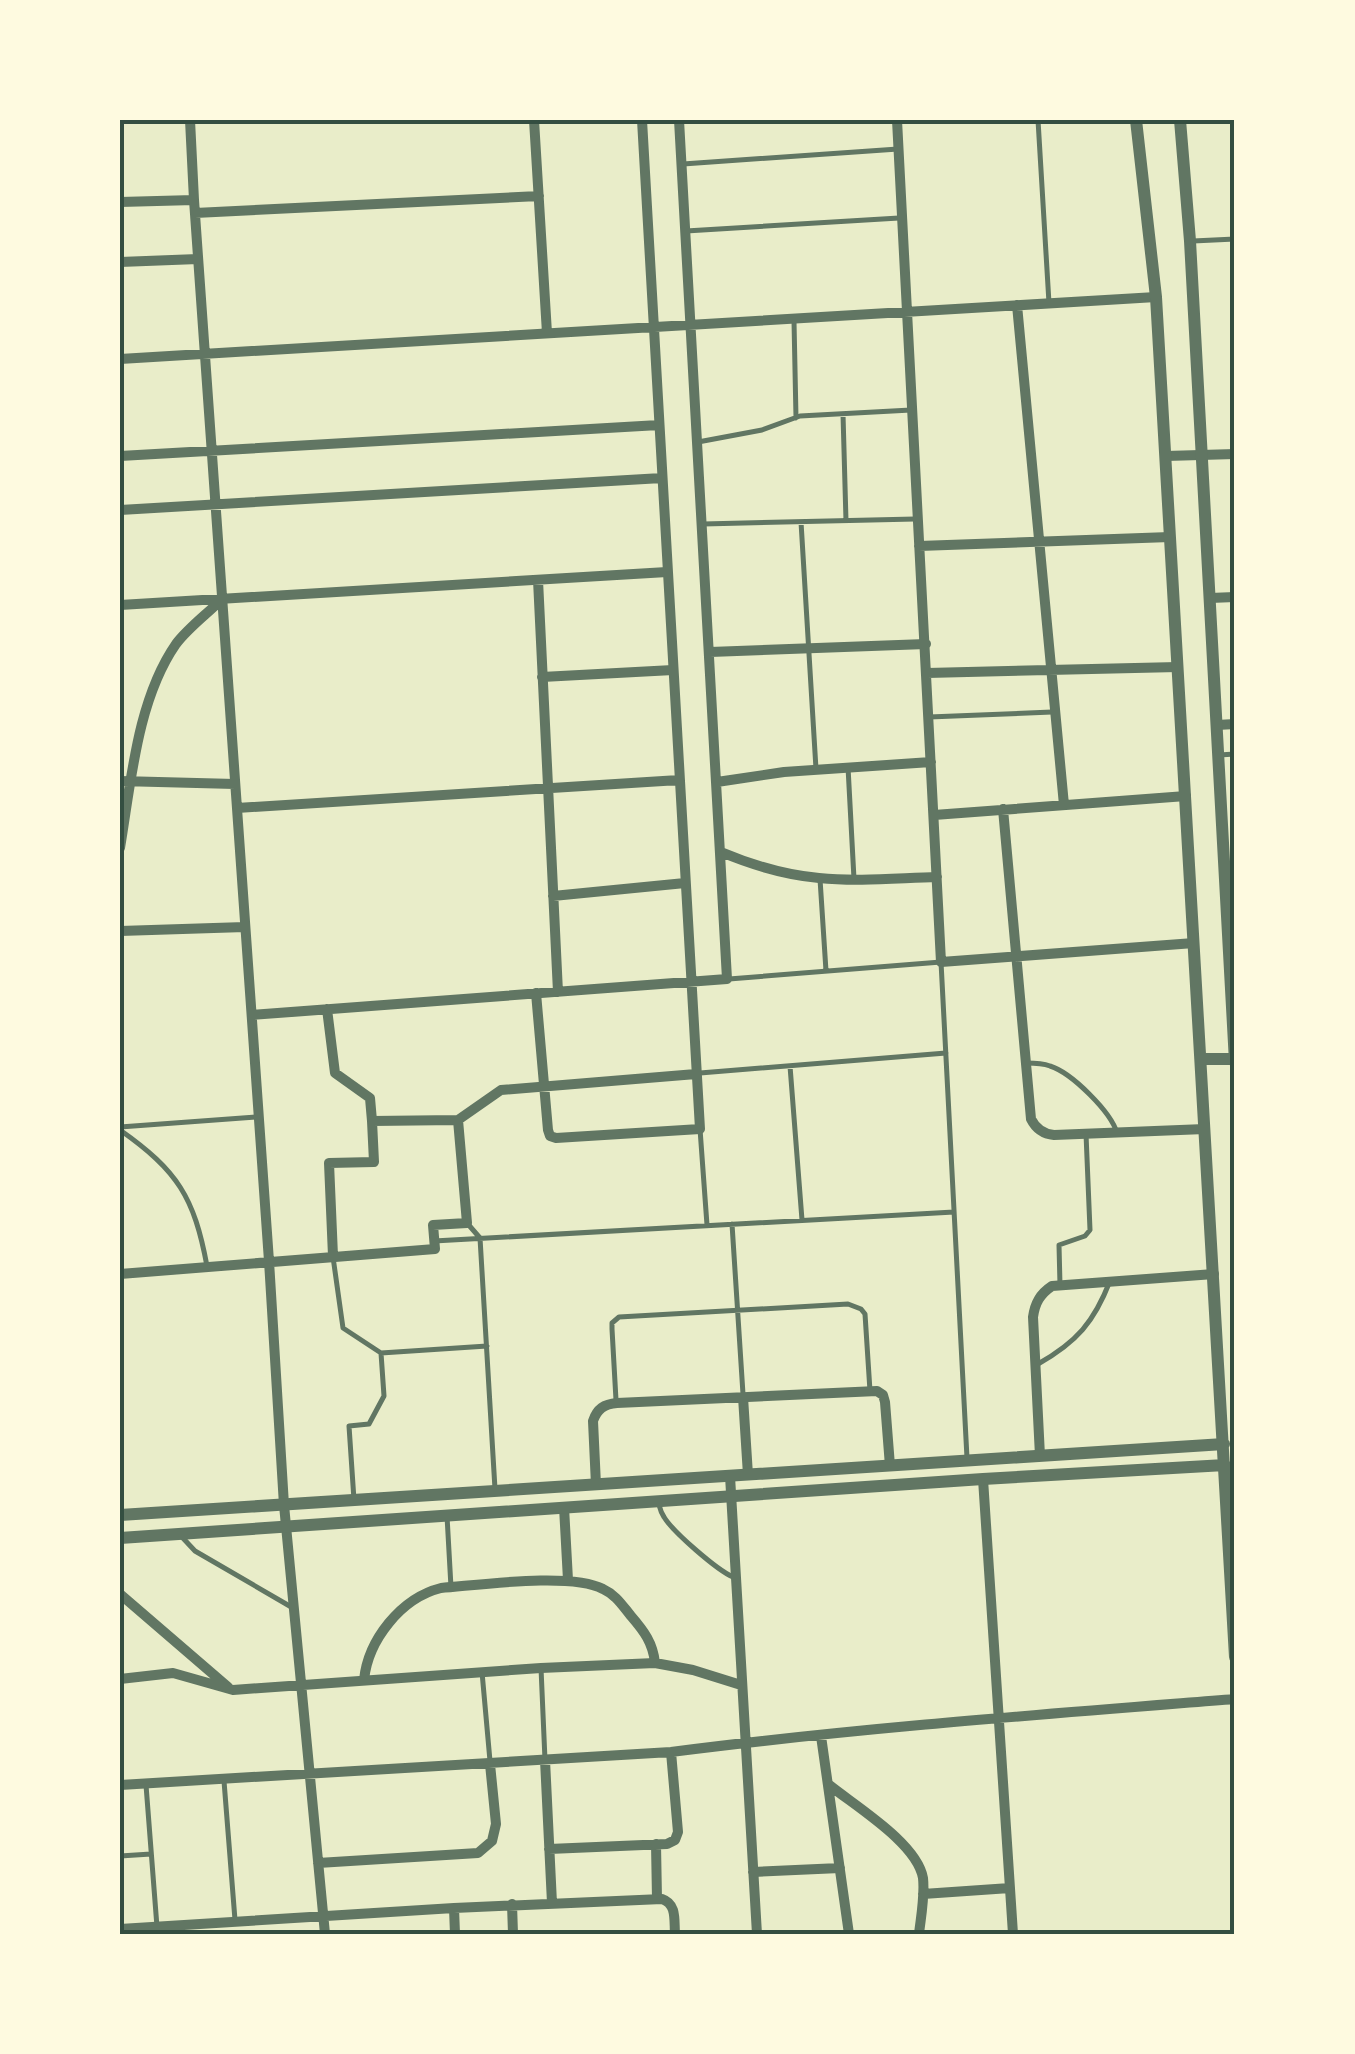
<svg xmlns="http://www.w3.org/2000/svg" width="1355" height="2054" font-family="Quicksand,sans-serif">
<rect width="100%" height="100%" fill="#e9edc9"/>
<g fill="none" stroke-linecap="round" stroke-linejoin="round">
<path stroke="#617663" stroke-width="5" d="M 1038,120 L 1049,303
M 683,164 L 898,149
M 686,231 L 899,218
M 1193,241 L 1235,239
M 794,321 L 796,418
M 843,414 L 846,521
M 698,442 L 762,430 L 800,416 L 911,410
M 801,522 L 816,769
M 703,524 L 915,519
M 929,717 L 1052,712
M 1219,755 L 1235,754
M 848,767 L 854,879
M 820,879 L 826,971
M 729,979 L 941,962 L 967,1458
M 1026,1063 C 1034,1063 1042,1063 1050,1066 C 1072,1073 1111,1112 1117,1133
M 790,1066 L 802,1220
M 700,1073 L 946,1053
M 120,1127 L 256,1117
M 700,1129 L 707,1225
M 120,1130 C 178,1171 194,1197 207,1266
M 467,1223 L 480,1238 L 495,1489
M 732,1224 L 743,1394
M 434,1241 L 954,1212
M 333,1257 L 343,1328 L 381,1353
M 1060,1285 L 1059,1245 L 1085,1236 L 1090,1230 L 1086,1134
M 1038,1364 C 1077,1342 1094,1322 1110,1281
M 616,1400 L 612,1329 L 612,1323 L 619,1317 L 848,1304 L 861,1309 L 865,1314 L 870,1391
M 354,1500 L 349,1426 L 369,1424 L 384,1396 L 381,1353 L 487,1346
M 658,1501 C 660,1508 660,1511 664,1517 C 673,1532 717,1570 733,1577
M 447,1516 L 451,1587
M 181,1536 L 195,1551 L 293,1608
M 541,1668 L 545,1760
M 482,1672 L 490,1761
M 224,1781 L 235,1920
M 146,1785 L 157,1927
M 120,1856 L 151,1854"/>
<path stroke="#617663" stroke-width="10" d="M 190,120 L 194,200 L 269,1261 L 284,1505 L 325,1934
M 534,120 L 547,333
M 897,120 L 941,962 L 1194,943
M 120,202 L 194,200
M 195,213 L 539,196
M 120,262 L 198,259
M 1017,305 L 1064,805
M 120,359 L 1156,297
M 120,456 L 659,425
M 1166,456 L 1235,454
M 120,510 L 662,478
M 919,546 L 1170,537
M 538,580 L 558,992
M 1210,598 L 1235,597
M 120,605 L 667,572
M 710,652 L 926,644
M 927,673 L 1178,667
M 542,677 L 673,670
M 1217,725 L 1235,724
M 120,781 L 235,784
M 717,782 L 784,772 L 931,762
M 237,808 L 679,780
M 1003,809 L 1031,1119 C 1036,1129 1043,1134 1054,1135 L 1205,1129
M 934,815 L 1186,796
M 120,848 C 131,783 137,700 176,644 C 188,628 207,614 221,600
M 721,852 C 752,865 785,875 819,878 C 858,882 898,878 937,877
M 553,896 L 685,883
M 120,931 L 245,927
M 536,993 L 548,1130 L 550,1136 L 556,1138 L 700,1129 L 642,120
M 327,1009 L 335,1073 L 370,1098 L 372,1121
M 252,1015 L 727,979 L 679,120
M 333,1256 L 329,1163 L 374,1162 L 372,1121 L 458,1120 L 501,1090 L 696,1074
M 120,1274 L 435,1249 L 433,1225 L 467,1223 L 458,1120
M 743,1397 L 748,1475
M 1040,1456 L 1033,1317 C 1035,1303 1040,1294 1052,1286 L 1214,1274
M 730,1476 L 757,1934
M 983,1479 L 1013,1934
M 596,1485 L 593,1421 C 597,1409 604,1404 617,1403 L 877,1391 L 883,1395 L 885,1402 L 890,1466
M 564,1507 L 568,1580
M 120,1594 L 228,1687
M 120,1679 L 173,1673 L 233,1690 L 541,1668 L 655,1663 L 693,1670 L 741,1685
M 364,1680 C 368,1640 401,1598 441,1588 C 480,1585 571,1572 603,1589 C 616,1595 622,1605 631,1616 C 644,1631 653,1643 655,1663
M 821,1736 L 849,1934
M 545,1760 L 552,1903
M 828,1784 C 855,1806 917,1843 923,1878 C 925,1896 921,1916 919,1934
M 120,1785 L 671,1752 C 858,1728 1047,1714 1235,1699
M 656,1844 L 657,1899
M 549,1849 L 667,1844 L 675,1840 L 678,1832 L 671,1752
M 318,1863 L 478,1853 L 492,1841 L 496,1824 L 490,1764
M 753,1872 L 840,1868
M 923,1894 L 1010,1888
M 512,1904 L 513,1934
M 454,1908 L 455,1934
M 120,1929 L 454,1908 L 662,1899 C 677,1904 674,1920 675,1934"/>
<path stroke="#617663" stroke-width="12" d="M 1136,120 L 1156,297 L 1235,1657
M 1180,120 L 1190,241 L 1235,1062
M 1201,1059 L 1235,1059
M 120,1515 L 1224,1444
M 120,1538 L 983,1479 L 1225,1465"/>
</g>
<rect width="1355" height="2054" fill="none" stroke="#fefae0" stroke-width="245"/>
<rect x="122" y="122" width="1110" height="1810" fill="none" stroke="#344e41" stroke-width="4"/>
</svg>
